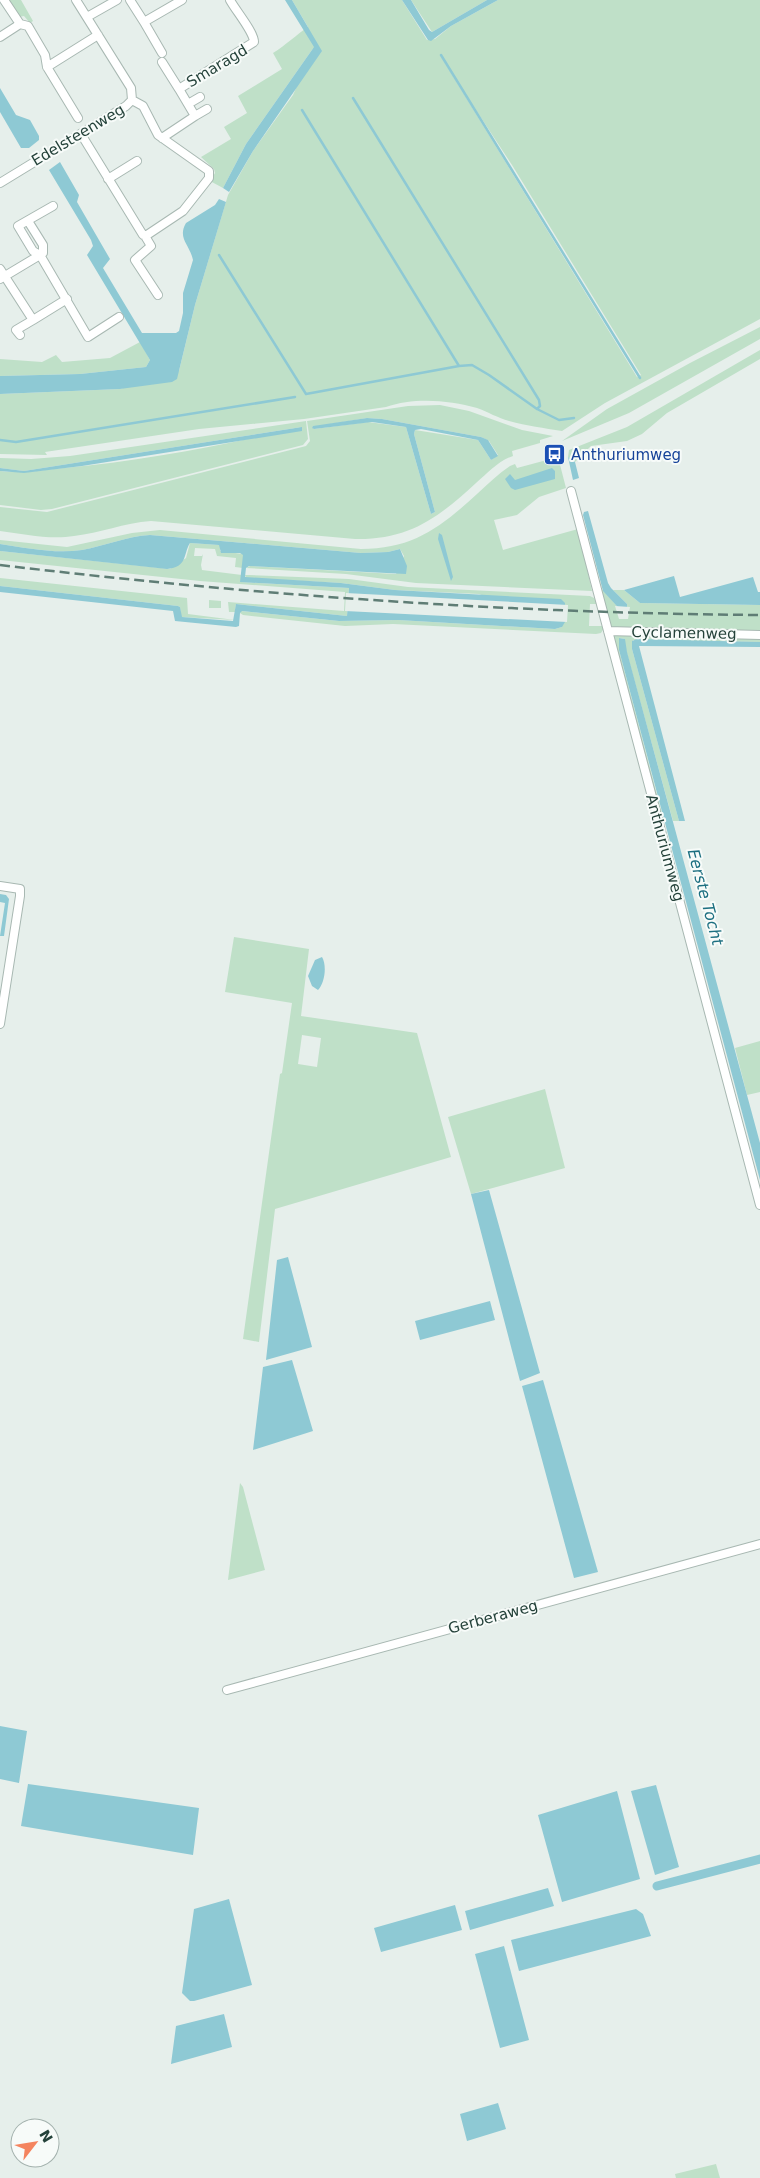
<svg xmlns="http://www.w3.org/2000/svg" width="760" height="2178" font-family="'DejaVu Sans',sans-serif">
<rect width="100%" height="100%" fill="#e6efeb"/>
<path fill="#bfe0c8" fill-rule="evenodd" d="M 8,0 L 21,0 L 33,21 L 30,23 L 24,16 L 19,17 Z
M 292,0 L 402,0 L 427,40 L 435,39 L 451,26 L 498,0 L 760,0 L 760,319 L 605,403 L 562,431 C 544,428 527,426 509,421 C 498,418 488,412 477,408 C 449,400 414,397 386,407 L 304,419 L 199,429 L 45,452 L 47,455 L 0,454 L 0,394 L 120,389 L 179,371 L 195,305 L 228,195 L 253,151 L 293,95 L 314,47 L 246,144 L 223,188 L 210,181 L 215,173 L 214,169 L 201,157 L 231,139 L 224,127 L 247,113 L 238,96 L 282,69 L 273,53 C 286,45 296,35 308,27 ZM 440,55 L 512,165 L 641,375 L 637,377 Z
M 411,0 L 487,0 L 432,32 Z
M 760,327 L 760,339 L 629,413 L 562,441 L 607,409 L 690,363 Z
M 140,342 L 150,360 L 146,367 L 80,374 L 0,376 L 0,359 L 42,362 L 56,355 L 62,362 L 110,358 Z
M 760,350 L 760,359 L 667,413 L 642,434 L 627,441 L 591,446 L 575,462 L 568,457 L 569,450 L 627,427 Z
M 440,405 L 469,411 L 522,430 L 553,436 L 540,440 L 540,443 L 512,451 L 513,456 C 498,461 488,473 476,483 C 438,518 409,540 355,539 L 151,521 C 124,523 100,533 74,536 C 50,540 24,534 0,531 L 0,507 L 47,512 L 306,446 L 310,441 L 307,421 L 408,406 ZM 367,418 L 382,419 L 481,437 L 489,441 L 498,455 L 491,460 L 478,440 L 415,430 L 414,434 L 435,512 L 431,514 L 406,427 L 368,422 L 314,429 L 312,427 Z
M 306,421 L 308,439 L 303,445 L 52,509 L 41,510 L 0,505 L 0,471 C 25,474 40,470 64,468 C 144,461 224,445 302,427 L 24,471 L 0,468 L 0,458 L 31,459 L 70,456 Z
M 558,457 L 566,488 L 539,497 L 517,515 L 494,520 L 503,550 L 578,529 L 592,591 L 416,583 L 346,574 L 246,568 L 250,566 L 396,574 L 404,556 L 400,549 L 388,552 L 361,553 L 150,535 C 127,536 105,546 82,550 C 55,554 27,548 0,544 L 0,540 L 67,547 L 132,533 L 160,530 L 361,549 C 413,549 441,527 477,494 C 488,484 498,474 510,466 L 515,464 L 517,468 Z
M 190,543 L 220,545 L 220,551 L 243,554 L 243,568 L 235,567 L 236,558 L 217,556 L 215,549 L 195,548 L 194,556 L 202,556 L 203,554 L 201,565 L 202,570 L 242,575 L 241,582 L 349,588 L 347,616 L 236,604 L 235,612 L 229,612 L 228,602 L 344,611 L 345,592 L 200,581 L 0,560 L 0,551 L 170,569 L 186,558 Z
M 249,575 L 349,579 L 408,587 L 590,596 L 594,598 L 598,604 L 590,604 L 589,626 L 603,626 L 604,628 L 601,633 L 596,634 L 393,624 L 345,626 L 243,615 L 240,613 L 241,611 L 339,621 L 398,620 L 555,629 L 562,627 L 479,594 L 395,590 L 341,583 L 246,578 L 245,575 Z
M 0,578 L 187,598 L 188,614 L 235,620 L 181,617 L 180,607 L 178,606 L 0,586 Z
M 600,587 L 627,617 L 627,604 L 613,590 L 624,590 L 640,603 L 760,605 L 760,642 L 633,640 L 632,649 L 679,821 L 673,821 L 625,646 L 625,639 L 619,638 L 619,650 L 664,821 L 662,821 Z
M 209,600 L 221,601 L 221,608 L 209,608 Z
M 234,937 L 309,949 L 301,1016 L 417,1033 L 451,1157 L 275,1209 L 259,1342 L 243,1339 L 280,1074 L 282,1073 L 292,1003 L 225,992 ZM 302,1035 L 321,1038 L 317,1067 L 298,1064 Z
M 760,1041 L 760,1092 L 747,1095 L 735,1048 Z
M 545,1089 L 565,1168 L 471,1194 L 448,1117 Z
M 240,1483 L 243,1487 L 265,1570 L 228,1580 Z
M 716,2164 L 720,2178 L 676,2178 L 675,2174 Z"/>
<path fill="#8ec9d4" d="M 285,0 L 292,0 L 322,51 L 253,151 L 229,192 L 223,188 L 246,144 L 314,47 Z
M 402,0 L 411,0 L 429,30 L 432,32 L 487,0 L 498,0 L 451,26 L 431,41 L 428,40 Z
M 0,88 L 16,115 L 30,120 L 39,136 L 39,140 L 29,148 L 21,148 L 0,112 Z
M 60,162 L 79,195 L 77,202 L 110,259 L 103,268 L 142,333 L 176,333 L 179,331 L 183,313 L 183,293 L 193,260 C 190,245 177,238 186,223 L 215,205 L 219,199 L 226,202 L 195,305 L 177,379 L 172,382 L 120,389 L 0,394 L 0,376 L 80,374 L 146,367 L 150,360 L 87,255 L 93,246 L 91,240 L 49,170 Z
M 367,418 L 382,419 L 481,437 L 488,440 L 498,456 L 491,460 L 478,440 L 421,429 L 415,430 L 414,434 L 435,512 L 431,514 L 406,427 L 372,422 L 314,429 L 312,428 L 313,426 Z
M 302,427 L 302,431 L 82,466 L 24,473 L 0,471 L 0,468 L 24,471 Z
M 568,457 L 575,462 L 579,478 L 573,480 Z
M 552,468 L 555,471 L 555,479 L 515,490 L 511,488 L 505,479 L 510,474 L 515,480 Z
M 588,511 L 608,583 L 611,588 L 627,604 L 627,617 L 603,591 L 583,515 L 584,512 Z
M 439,533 L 442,535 L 453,577 L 451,581 L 438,539 Z
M 150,535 L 361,553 L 388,552 L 400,549 L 407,566 L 406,574 L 249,566 L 246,568 L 245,577 L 341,583 L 395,590 L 561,599 L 565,603 L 565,622 L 562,627 L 555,629 L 398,620 L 339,621 L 242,611 L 240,613 L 239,626 L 236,627 L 175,621 L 173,611 L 0,592 L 0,586 L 178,606 L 180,607 L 182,617 L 233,621 L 236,604 L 347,616 L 349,588 L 240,582 L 243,555 L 240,553 L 221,553 L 219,545 L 190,543 C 183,554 188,567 167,569 L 0,551 L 0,544 C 27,548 55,554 82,550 C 105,546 127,536 150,535 Z
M 674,576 L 680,597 L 753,577 L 758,592 L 760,592 L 760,605 L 640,603 L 624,590 Z
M 619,638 L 625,639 L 627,652 L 760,1143 L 760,1180 L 619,650 Z
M 637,639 L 760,642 L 760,647 L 639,646 L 685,821 L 679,821 L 632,649 L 632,641 Z
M 0,894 L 6,895 L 9,899 L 4,936 L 0,936 L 5,903 L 0,902 Z
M 322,957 C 327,965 325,983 318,990 L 312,986 L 308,976 L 315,960 Z
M 489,1190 L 540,1373 L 520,1381 L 471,1194 Z
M 288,1257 L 312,1347 L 266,1360 L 277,1260 Z
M 490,1301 L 495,1320 L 420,1340 L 415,1321 Z
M 292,1360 L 313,1431 L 253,1450 L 263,1367 Z
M 543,1380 L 598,1572 L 574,1578 L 522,1386 Z
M 0,1726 L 27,1731 L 19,1783 L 0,1779 Z
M 28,1784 L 199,1808 L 193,1855 L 21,1826 Z
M 656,1785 L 679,1867 L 655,1875 L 631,1791 Z
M 617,1791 L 640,1879 L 562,1902 L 538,1815 Z
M 548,1888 L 554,1906 L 470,1930 L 465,1911 Z
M 229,1899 L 252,1985 L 194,2001 L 190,2001 L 182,1993 L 194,1909 Z
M 455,1905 L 462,1930 L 381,1952 L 374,1928 Z
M 636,1909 L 643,1914 L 651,1936 L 519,1971 L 511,1940 Z
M 504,1946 L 529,2040 L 500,2048 L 475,1954 Z
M 224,2014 L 232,2047 L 171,2064 L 176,2026 Z
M 498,2103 L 506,2129 L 467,2141 L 460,2114 Z"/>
<path fill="#e6efeb" d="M 346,593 L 568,605 L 567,622 L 345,611 Z
M 615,606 L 630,607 L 628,619 L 619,619 Z"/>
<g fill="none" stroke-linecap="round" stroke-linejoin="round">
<path stroke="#8ec9d4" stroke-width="2.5" d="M 441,55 L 640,378
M 353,98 L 539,400 L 540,406 L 537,409
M 302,110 L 459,366
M 219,255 L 306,394 L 459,366 L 472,365 L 489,375 L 537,409 L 559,420 L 574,418
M 0,440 L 16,442 L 295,397"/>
<path stroke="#8ec9d4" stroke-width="9" d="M 657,1886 L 760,1859"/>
<defs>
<path id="minor" d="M 4,0 L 20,24 L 28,26 L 45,55 L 47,67 L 98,35
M 130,0 L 144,22 L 182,0
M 87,17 L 117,0
M 144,22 L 162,53
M 0,37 L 20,24
M 162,62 L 179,89
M 47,67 L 78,118
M 188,104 L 200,97
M 195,116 L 207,109
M 81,134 L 143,235 L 147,235 L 183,211 L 209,178 L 209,171 L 158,135 L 143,106 L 132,100
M 162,138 L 195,116 L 179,89 L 254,42 C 254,32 236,11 230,0
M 108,179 L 137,161
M 0,183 L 126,106 L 132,100 L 131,88 L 76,0
M 28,221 L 43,245 L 43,253 L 40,255 L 33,251 L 18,226 L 53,206
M 145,236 L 151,246 L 135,260 L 158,295
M 0,269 L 33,320 L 16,330 L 20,335
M 0,279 L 40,255 L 88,337 L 119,317
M 33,320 L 67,299
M 571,491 L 760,1205
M 608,631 L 760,635
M 0,886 L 20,889 L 20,896 L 0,1024
M 227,1690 L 760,1544"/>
</defs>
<use href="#minor" stroke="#a8b8b2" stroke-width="10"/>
<use href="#minor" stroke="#fff" stroke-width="8"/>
<path stroke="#5f7d75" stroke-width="2.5" stroke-dasharray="10 5" stroke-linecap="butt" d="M 0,565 C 252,595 506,613 760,615"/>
</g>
<defs>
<symbol id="bus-square" viewBox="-11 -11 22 22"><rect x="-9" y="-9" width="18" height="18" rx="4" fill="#1a4fb4" stroke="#f7fbf9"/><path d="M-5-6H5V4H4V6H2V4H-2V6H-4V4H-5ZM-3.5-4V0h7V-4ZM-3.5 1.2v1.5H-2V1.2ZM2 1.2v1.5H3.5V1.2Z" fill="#fff"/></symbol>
</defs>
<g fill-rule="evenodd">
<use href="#bus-square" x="542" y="442" width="25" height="25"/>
</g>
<g text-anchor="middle" stroke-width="4" stroke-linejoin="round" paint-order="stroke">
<g font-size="15" fill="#24423a" stroke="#f7fbf9">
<text transform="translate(217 66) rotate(-31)" y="5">Smaragd</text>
<text transform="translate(78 135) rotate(-31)" y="5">Edelsteenweg</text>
<text transform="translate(684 633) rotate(1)" y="5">Cyclamenweg</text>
<text transform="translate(665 848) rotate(75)" y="5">Anthuriumweg</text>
<text transform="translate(493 1617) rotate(-15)" y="5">Gerberaweg</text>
</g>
<g font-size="15" fill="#164399" stroke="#f7fbf9" text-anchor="start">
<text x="571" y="460">Anthuriumweg</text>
</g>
<g font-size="16" font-style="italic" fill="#1c6f80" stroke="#f7fbf9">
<text transform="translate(706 897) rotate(75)" y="6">Eerste Tocht</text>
</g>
</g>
<g transform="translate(35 2143) rotate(59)"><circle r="24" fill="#f7fbf9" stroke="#a3b1ad"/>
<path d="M0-4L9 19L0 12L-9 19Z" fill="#f4845f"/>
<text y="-8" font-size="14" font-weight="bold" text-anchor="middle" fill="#24423a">N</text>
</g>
</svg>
